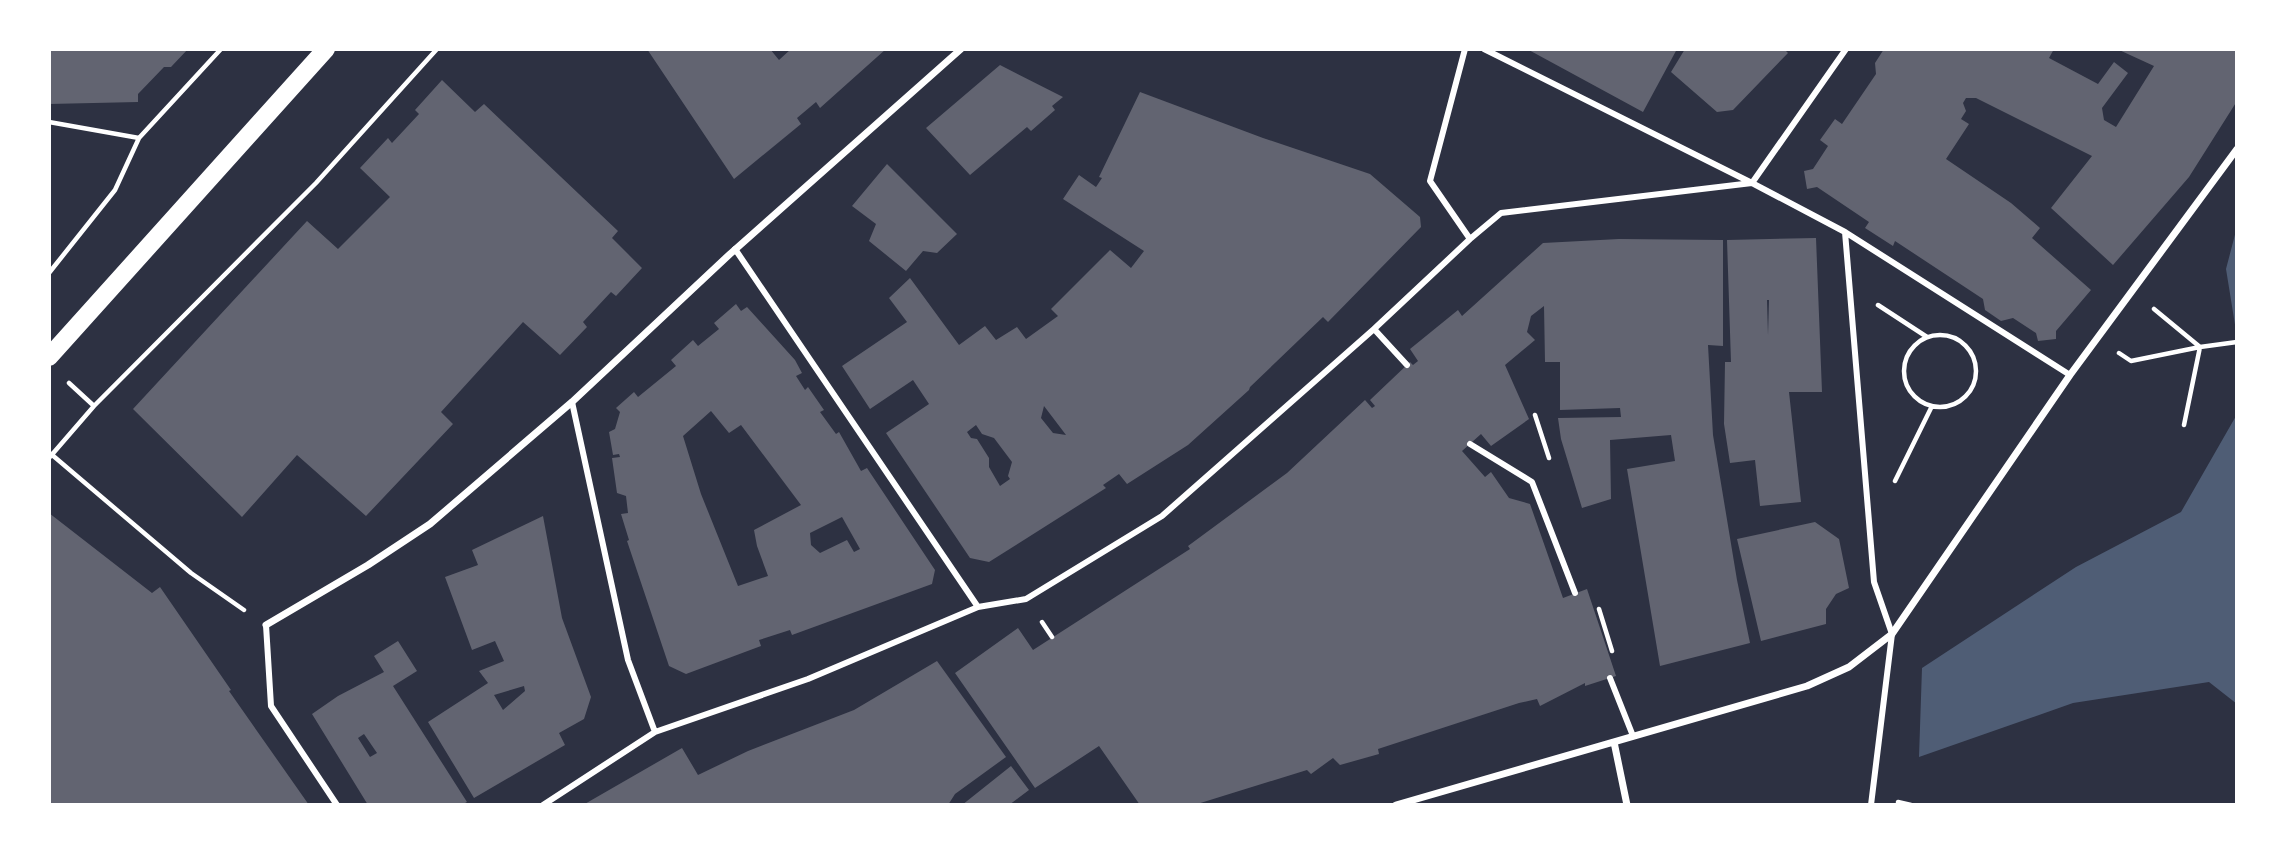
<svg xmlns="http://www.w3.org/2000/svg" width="2286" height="854" font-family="'Fira Sans',sans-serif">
<rect width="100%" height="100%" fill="#2d3142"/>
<path fill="#4f5d75" d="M 2237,227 L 2237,704 L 2209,682 L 2073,703 L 1919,757 L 1922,668 L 2076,567 L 2181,512 L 2236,416 L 2236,331 L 2226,269 Z"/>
<path fill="#626471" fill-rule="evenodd" d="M 49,49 L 188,49 L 171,67 L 164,67 L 138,94 L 138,102 L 49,104 Z
M 647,49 L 770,49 L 779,60 L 791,49 L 886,49 L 820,108 L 816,102 L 797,118 L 801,124 L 734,179 Z
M 1527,49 L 1677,49 L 1643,112 Z
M 1685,49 L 1784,49 L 1788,53 L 1733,110 L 1717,112 L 1671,72 Z
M 1884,49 L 2054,49 L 2049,58 L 2098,84 L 2114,62 L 2128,73 L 2102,108 L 2104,120 L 2116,127 L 2154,66 L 2117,49 L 2237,49 L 2237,101 L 2189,177 L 2113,265 L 2051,208 L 2092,156 L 1976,98 L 1966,98 L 1963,103 L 1966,111 L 1961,119 L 1969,124 L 1946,159 L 2011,203 L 2040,228 L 2032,238 L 2091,290 L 2056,331 L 2056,339 L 2038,341 L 2036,333 L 2013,318 L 2001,321 L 1985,310 L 1983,299 L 1895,241 L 1893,246 L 1865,228 L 1869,222 L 1817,187 L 1807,189 L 1804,171 L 1813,169 L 1828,146 L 1820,140 L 1835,119 L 1842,124 L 1876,74 L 1875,63 Z
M 1000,65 L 1063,97 L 1052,106 L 1055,110 L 1031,131 L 1027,127 L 970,175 L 926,128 Z
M 442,80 L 475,112 L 484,104 L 618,231 L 612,238 L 642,268 L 616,296 L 611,292 L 583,322 L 587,327 L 560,355 L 523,322 L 441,412 L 453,424 L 366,516 L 297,455 L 242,517 L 133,409 L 307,221 L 338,249 L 390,197 L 360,168 L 388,138 L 392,143 L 419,114 L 415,110 Z
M 1140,92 L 1263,138 L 1370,174 L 1420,217 L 1421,227 L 1328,322 L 1323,317 L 1250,387 L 1249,390 L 1188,445 L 1127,484 L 1119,474 L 1103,485 L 1106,488 L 989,562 L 970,558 L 886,433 L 929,404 L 913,380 L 870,409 L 842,366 L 907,322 L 889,298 L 910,278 L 959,345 L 985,326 L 996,340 L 1017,327 L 1026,339 L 1058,316 L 1051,309 L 1110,250 L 1131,268 L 1144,251 L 1063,199 L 1079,175 L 1096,187 L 1102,178 L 1099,177 ZM 1044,406 L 1066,435 L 1053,433 L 1041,418 ZM 976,425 L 982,434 L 994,438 L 1012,462 L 1008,476 L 1010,479 L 1000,486 L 989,467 L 989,458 L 977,439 L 971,438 L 967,432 Z
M 887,164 L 957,234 L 937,253 L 923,251 L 906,271 L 869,241 L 876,224 L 852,206 Z
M 1816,238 L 1822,392 L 1789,392 L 1801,502 L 1760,506 L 1755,460 L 1730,463 L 1724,424 L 1725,362 L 1731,362 L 1727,240 ZM 1767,300 L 1769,300 L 1768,335 Z
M 1619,239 L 1723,240 L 1723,346 L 1708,345 L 1713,435 L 1737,580 L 1750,643 L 1660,666 L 1627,469 L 1675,461 L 1671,435 L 1610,440 L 1611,499 L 1582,508 L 1561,439 L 1558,418 L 1621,417 L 1620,408 L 1560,410 L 1560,362 L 1545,362 L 1544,306 L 1531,316 L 1527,332 L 1535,340 L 1505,365 L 1529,419 L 1491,446 L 1481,434 L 1462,451 L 1485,477 L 1491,472 L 1509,498 L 1530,504 L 1563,598 L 1587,589 L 1616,676 L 1585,686 L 1585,683 L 1540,706 L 1537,699 L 1519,703 L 1378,749 L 1379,754 L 1340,765 L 1333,758 L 1311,774 L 1307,770 L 1194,805 L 1140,805 L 1099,746 L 1035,788 L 955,673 L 1018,628 L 1033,650 L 1190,549 L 1188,546 L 1287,473 L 1365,400 L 1372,408 L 1375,406 L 1370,400 L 1410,362 L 1413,365 L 1418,361 L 1410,349 L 1458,310 L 1462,316 L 1543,243 Z
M 736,304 L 741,311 L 747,307 L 795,360 L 802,373 L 796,376 L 805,390 L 808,387 L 824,410 L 820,412 L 836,434 L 839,432 L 861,471 L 867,468 L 935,570 L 932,584 L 792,635 L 790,630 L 759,640 L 761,646 L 686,674 L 669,666 L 627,541 L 629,540 L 621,514 L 628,513 L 626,496 L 617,493 L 612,458 L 620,457 L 619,454 L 613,455 L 609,432 L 615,429 L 620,412 L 616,408 L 634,392 L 638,397 L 676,366 L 671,360 L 693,340 L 698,346 L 719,329 L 714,323 ZM 711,411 L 729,433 L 741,425 L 801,505 L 754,530 L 757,546 L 768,576 L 738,586 L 701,494 L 683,436 ZM 842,517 L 860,549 L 854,552 L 847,540 L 820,553 L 811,545 L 810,533 Z
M 49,513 L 152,593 L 160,587 L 231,690 L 229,691 L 309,805 L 49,805 Z
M 543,516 L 562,618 L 591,697 L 584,719 L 559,733 L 565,745 L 474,798 L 428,722 L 488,683 L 479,671 L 504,661 L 495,641 L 472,650 L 445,577 L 478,565 L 472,550 ZM 524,686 L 525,691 L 503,710 L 494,695 Z
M 1815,522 L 1839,539 L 1849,588 L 1836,594 L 1826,609 L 1826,624 L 1761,641 L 1737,539 Z
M 398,641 L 417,671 L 393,686 L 467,802 L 461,805 L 368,805 L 312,714 L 338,696 L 384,672 L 374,656 ZM 364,734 L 377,753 L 370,757 L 358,738 Z
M 937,661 L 1006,757 L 955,794 L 948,805 L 583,805 L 682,748 L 698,775 L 748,751 L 854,710 Z
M 1011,766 L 1029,790 L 1009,805 L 962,805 Z"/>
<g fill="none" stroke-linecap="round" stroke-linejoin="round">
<path stroke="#fff" stroke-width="4.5" d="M 49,122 L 139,138
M 49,273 L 115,190 L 139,138 L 221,49
M 1878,305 L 1927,337
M 2154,309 L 2200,347 L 2237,342
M1904 371a36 36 0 1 1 72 0a36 36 0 1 1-72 0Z
M 2119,353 L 2131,361 L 2200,347 L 2184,425
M 69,383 L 94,406
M 1535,415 L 1549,458
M 51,454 L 191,573 L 244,610
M 49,458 L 94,406 L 316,183 L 437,49
M 1895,481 L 1932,406
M 1599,609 L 1612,651
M 1042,622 L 1052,637
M 1898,802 L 1911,805"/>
<path stroke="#fff" stroke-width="6" d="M 1465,49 L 1430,181 L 1470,239
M 1484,49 L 1752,183 L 1845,232 L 2070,375
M 1845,232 L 1874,582 L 1892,634 L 1871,805
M 735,249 L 978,607
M 1374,329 L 1407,365
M 572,402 L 628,660 L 655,732
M 1470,444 L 1532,482 L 1575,593
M 266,625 L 271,706 L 337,805
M 1610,678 L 1633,736
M 543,805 L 655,732 L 808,679 L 978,607 L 1026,599 L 1162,516 L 1374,329 L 1470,239 L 1501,213 L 1752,183 L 1846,49"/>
<path stroke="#fff" stroke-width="7" d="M 266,625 L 368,565 L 430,524 L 572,402 L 730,254 L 961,49
M 1614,742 L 1627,805
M 1396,805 L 1807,686 L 1849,667 L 1892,634 L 2070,375 L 2237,149"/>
<path stroke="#fff" stroke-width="18" d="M 49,357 L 326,49"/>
</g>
<rect width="2286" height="854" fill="none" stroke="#ffffff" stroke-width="102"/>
</svg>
